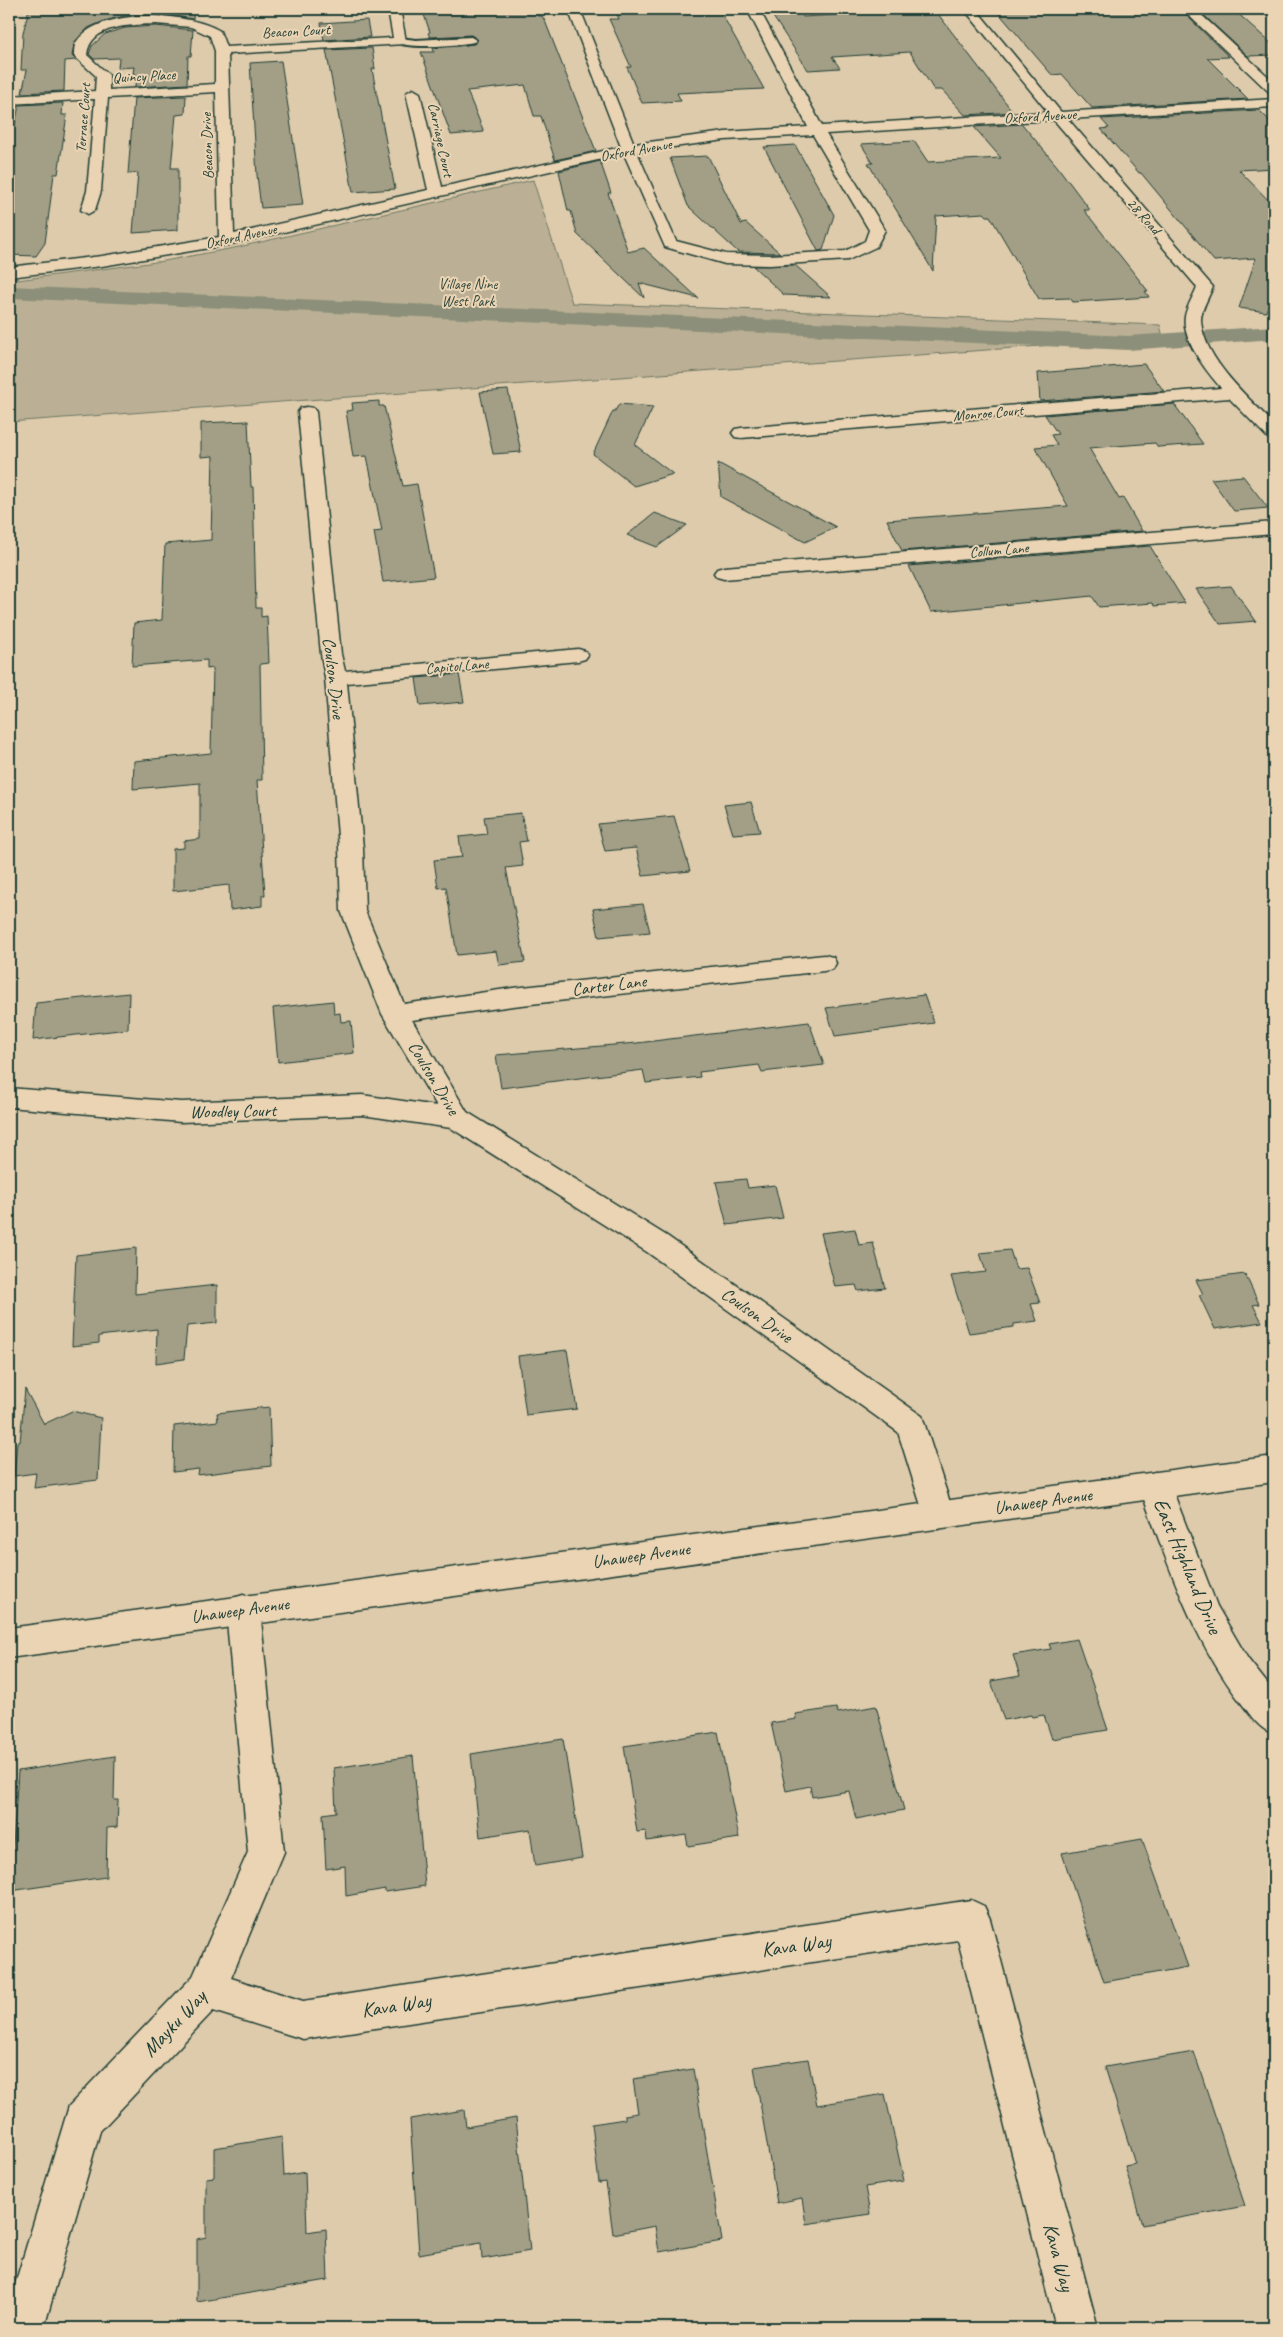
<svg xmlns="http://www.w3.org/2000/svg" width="1283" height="2337" font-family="Caveat,sans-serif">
<rect width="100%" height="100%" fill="#decbac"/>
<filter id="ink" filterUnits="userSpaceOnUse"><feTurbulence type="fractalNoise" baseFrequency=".02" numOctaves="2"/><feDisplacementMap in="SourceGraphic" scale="10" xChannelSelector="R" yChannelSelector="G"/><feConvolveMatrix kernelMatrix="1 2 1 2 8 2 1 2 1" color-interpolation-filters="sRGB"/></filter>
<g filter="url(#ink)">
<path fill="#bbb095" stroke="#6d7664" d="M 533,180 L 572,303 L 1160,325 L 1163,337 L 9,422 L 9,281 L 164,261 L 239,247 Z"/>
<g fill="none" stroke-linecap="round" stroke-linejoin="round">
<path fill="#8c8f79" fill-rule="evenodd" d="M 9,286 L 1128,336 L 1274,326 L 1274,339 L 1128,350 L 9,298 Z"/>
</g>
<path fill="#a39f87" stroke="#1f3d34" d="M 29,9 L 194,9 L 193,19 L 168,15 L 124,16 L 104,21 L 88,28 L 74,44 L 72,56 L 76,60 L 65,61 L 64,91 L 22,93 L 27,70 L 21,70 L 23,33 Z
M 422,9 L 461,9 L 462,12 L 535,9 L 538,16 L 542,16 L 545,21 L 596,151 L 555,160 L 541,116 L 534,116 L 525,85 L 467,91 L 484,132 L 451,135 L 421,52 L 434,52 L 433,48 L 474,44 L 478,40 L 471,35 L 430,37 L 428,33 L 430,32 Z
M 669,9 L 719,9 L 764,89 L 677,93 L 681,101 L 642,103 L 627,67 L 631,67 L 609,19 L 619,19 L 616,12 Z
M 768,9 L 797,9 L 803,17 L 915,10 L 919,15 L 938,14 L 1013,112 L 965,115 L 942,90 L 934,90 L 910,52 L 832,57 L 840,68 L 808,70 Z
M 999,9 L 1180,9 L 1229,57 L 1207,58 L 1248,99 L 1092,108 L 1062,74 L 1052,75 L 997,11 L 1000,11 Z
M 1197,9 L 1233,9 L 1274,46 L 1274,55 L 1248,56 Z
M 367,20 L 370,37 L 324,40 L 321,23 Z
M 156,26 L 193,30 L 191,56 L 188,56 L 187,84 L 135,87 L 136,74 L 133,74 L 134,67 L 118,68 L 119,58 L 94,59 L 89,54 L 92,46 L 105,34 L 125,28 Z
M 372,48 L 375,69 L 372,69 L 395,189 L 353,192 L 326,50 Z
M 281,61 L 303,205 L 261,208 L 257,175 L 250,63 Z
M 186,96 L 185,114 L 176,115 L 171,168 L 178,168 L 178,230 L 133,233 L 138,173 L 128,174 L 134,98 Z
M 63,103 L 62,115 L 67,115 L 58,174 L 54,174 L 45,243 L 36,256 L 9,255 L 9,154 L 19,105 Z
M 1259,110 L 1274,125 L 1274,168 L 1239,170 L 1274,206 L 1274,304 L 1269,303 L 1266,312 L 1239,308 L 1256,258 L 1214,261 L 1141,173 L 1139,173 L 1101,129 L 1109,128 L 1101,119 Z
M 1022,124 L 1057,166 L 1090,210 L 1084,210 L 1148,291 L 1145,291 L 1149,297 L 1073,302 L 1070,298 L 1039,299 L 990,216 L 987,216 L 984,213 L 936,216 L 933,271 L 868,163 L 873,163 L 861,144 L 914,141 L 928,162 L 1001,158 L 974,127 Z
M 795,145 L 834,215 L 823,250 L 818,251 L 764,147 Z
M 708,156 L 741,224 L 746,223 L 780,253 L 738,252 L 688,206 L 670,158 Z
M 600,161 L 611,193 L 608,193 L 628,252 L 644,248 L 698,298 L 639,283 L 644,298 L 577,234 L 571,211 L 568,211 L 559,171 Z
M 795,265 L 831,297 L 784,295 L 753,266 Z
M 1144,364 L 1164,391 L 1040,401 L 1038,373 Z
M 508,390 L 521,452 L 493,454 L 480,392 Z
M 379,401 L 379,406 L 384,406 L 403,486 L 417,484 L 434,577 L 383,582 L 374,532 L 382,531 L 367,456 L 353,457 L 346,411 L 353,410 L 352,403 Z
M 619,404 L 653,407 L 635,445 L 673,474 L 634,486 L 593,454 L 613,411 L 615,411 Z
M 1174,404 L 1203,444 L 1158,447 L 1155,443 L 1089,448 L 1119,499 L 1123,498 L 1142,531 L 902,551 L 887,520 L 1068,506 L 1035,447 L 1057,445 L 1051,435 L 1058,434 L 1045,415 Z
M 248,421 L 251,487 L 253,487 L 256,608 L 261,608 L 261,617 L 267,616 L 269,663 L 260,664 L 262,780 L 257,780 L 265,895 L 262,895 L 262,906 L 230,910 L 229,885 L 173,891 L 173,849 L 184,848 L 184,841 L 200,839 L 200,783 L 133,789 L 134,761 L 211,753 L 213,668 L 207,669 L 207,660 L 132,666 L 134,623 L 162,620 L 165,544 L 211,540 L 213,456 L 201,457 L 201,423 Z
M 718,463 L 836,527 L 805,542 L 721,497 Z
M 1243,476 L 1268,508 L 1234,511 L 1211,479 Z
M 655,513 L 687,525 L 657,547 L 627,535 Z
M 1150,546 L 1185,603 L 1154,606 L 1153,603 L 1099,607 L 1092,596 L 931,612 L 909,566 Z
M 1231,586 L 1256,621 L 1220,624 L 1196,589 Z
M 459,674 L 464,702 L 420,706 L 416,678 Z
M 751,802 L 760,832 L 733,834 L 724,805 Z
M 521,813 L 527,841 L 519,842 L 523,866 L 506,868 L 525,962 L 499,965 L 496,951 L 457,955 L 446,887 L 438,888 L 434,860 L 462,857 L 459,837 L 487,834 L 484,817 Z
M 674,816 L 690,871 L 643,876 L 636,848 L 605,851 L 598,824 Z
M 643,904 L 650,932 L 599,937 L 593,909 Z
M 129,993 L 128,1029 L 33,1040 L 36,1003 Z
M 924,995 L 934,1023 L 835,1036 L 826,1008 Z
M 333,1001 L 334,1014 L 340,1013 L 341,1022 L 351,1021 L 354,1053 L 278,1062 L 273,1008 Z
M 809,1022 L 824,1065 L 762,1072 L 759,1065 L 699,1072 L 700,1077 L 646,1083 L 643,1070 L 501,1088 L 496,1055 L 637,1043 Z
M 746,1179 L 748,1188 L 775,1185 L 783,1218 L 727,1225 L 716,1182 Z
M 855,1229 L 859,1245 L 873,1243 L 885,1288 L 858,1291 L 856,1285 L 835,1287 L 821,1233 Z
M 136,1248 L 135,1294 L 217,1285 L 217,1323 L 187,1326 L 184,1359 L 156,1363 L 157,1329 L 99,1336 L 99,1343 L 72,1346 L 76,1255 Z
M 1010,1250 L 1016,1269 L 1027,1268 L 1040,1303 L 1031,1304 L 1037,1321 L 1014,1324 L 1014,1327 L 969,1333 L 951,1276 L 986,1272 L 980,1253 Z
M 1245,1274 L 1259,1304 L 1253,1305 L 1262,1322 L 1215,1329 L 1199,1295 L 1203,1294 L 1196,1280 Z
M 567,1350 L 577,1409 L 526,1415 L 518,1356 Z
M 25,1389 L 44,1424 L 72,1411 L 101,1418 L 98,1480 L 34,1488 L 36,1473 L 14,1476 L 17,1442 L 20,1442 Z
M 269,1407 L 271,1466 L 198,1475 L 199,1469 L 173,1472 L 174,1426 L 218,1421 L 217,1413 Z
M 1077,1639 L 1108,1730 L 1052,1739 L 1044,1715 L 1032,1717 L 1031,1715 L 1004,1720 L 991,1681 L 1020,1676 L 1013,1655 L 1051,1649 L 1049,1644 Z
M 876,1706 L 904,1810 L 856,1819 L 849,1791 L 812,1797 L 810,1786 L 786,1791 L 771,1723 L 796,1719 L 795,1714 L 836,1708 L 838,1713 Z
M 718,1732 L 739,1838 L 688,1846 L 686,1835 L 647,1841 L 646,1831 L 637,1832 L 624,1746 Z
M 563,1739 L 582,1858 L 535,1866 L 530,1829 L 480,1837 L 471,1754 Z
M 115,1756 L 114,1800 L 118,1800 L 117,1827 L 107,1828 L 106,1877 L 10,1891 L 18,1771 Z
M 413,1756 L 425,1886 L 385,1892 L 385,1889 L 346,1896 L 345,1866 L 326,1869 L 323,1814 L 336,1812 L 334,1768 Z
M 1142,1839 L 1188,1967 L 1104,1982 L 1062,1853 Z
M 1194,2052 L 1245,2206 L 1142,2225 L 1125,2166 L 1135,2164 L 1105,2067 Z
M 808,2059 L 817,2105 L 885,2094 L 904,2181 L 865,2187 L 870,2214 L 806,2224 L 802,2198 L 777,2203 L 754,2067 Z
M 693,2069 L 722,2241 L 659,2252 L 655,2226 L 613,2234 L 606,2182 L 599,2183 L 592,2124 L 625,2119 L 625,2115 L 638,2113 L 633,2079 Z
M 464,2110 L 466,2127 L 516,2118 L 530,2251 L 482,2259 L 481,2243 L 419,2254 L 410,2119 Z
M 282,2137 L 284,2176 L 305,2172 L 307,2232 L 326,2229 L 328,2280 L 197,2302 L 197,2239 L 206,2237 L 206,2178 L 214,2177 L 214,2148 Z"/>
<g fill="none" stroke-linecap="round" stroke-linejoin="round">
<defs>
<path id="service" d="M 471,37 L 476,40 L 474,42 C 460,45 406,50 395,41 L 400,38 L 416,40 Z"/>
<path id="minor" d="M 388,9 L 400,9 L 406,41 L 405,44 L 228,54 L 234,234 L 428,190 L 406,93 L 413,89 L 420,93 L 442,187 L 621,147 L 568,9 L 580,9 L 634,144 L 725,132 L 808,127 L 747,9 L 759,9 L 822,126 L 1048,112 L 964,9 L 976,9 L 1061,112 L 1274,99 L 1274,107 L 1068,119 L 1213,287 C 1209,297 1201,309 1201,320 C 1203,359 1249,398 1274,424 L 1274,439 L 1268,438 L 1229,398 L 741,438 L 735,437 L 732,433 L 735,429 L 741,428 L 1221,388 C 1207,372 1181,339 1185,316 C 1187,306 1193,297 1197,287 L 1054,120 L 826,134 L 885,230 L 876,247 L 848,260 L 770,265 L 725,264 L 665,247 L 624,154 L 227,245 L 102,266 L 9,277 L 9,267 L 102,256 L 219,237 L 216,92 L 108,98 L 101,191 L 95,210 L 88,214 L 81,210 L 87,191 L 95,99 L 9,104 L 9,96 L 95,91 L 96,76 L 74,56 C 74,51 74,45 77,41 C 101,7 189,12 220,31 L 226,47 L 393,38 ZM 156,24 L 191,27 L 210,36 L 215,51 L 215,84 L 109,90 L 109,75 L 87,55 C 90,24 132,25 156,24 ZM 813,135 L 869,230 L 865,241 L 845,251 L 770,255 L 726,254 L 676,241 L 637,152 L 725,140 Z
M 1182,9 L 1195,9 L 1274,82 L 1274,93 L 1269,92 Z
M 307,407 L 313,408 L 316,412 L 341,654 L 345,671 L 578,649 L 585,651 L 588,655 L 585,659 L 578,661 L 347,683 L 363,848 L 365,911 L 404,1004 L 513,988 L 824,955 L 833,957 L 836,963 L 833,969 L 824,971 L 513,1006 L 412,1020 L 467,1112 L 667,1236 L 922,1416 L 954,1515 L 949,1525 L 938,1529 L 927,1525 L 898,1432 L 647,1252 L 451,1128 L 362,1115 L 181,1122 L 9,1107 L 9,1088 L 181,1102 L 362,1095 L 437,1106 L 382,1014 L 341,911 L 339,848 L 325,678 L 321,654 L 298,412 L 301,408 Z
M 1274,522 L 1274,534 L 724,579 L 717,577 L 714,573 L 717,569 L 724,567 Z
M 1155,1472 L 1166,1476 L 1171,1486 L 1217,1606 L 1248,1659 L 1274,1692 L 1274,1734 C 1259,1729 1252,1717 1242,1704 C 1191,1638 1168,1563 1139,1486 L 1144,1476 Z
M 243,1595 L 255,1599 L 260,1610 L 284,1852 L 231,1978 L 303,2001 L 971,1900 L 984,1906 L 990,1919 L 1098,2328 L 1056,2328 L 958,1940 L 303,2039 L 213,2011 L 100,2131 L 44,2328 L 9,2328 L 9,2304 L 69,2106 L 193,1976 L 248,1852 L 226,1610 L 231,1599 Z"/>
<path id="secondary" d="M 1274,1456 L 1274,1482 L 9,1658 L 9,1628 Z"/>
</defs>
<use href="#service" stroke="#1f3d34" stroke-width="4"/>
<use href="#minor" stroke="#1f3d34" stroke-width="3"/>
<use href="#secondary" stroke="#1f3d34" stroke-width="3"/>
<use href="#service" fill="#ead4b3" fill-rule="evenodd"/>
<use href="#minor" fill="#ead4b3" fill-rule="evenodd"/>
<use href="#secondary" fill="#ead4b3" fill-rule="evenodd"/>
</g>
</g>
<g text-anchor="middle" stroke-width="4" stroke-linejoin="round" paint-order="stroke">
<g font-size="15" fill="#1f3d34" stroke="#ead4b3">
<text transform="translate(296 31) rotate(-3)" y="5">Beacon Court</text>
<text transform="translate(144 76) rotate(-3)" y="5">Quincy Place</text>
<text transform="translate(1040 116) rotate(-3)" y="5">Oxford Avenue</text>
<text transform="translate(83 118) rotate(-86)" y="5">Terrace Court</text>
<text transform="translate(441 140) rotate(78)" y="5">Carriage Court</text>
<text transform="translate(207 146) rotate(-92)" y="5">Beacon Drive</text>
<text transform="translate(636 150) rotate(-10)" y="5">Oxford Avenue</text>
<text transform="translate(1144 216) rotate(49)" y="5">28 Road</text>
<text transform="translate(241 236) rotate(-12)" y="5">Oxford Avenue</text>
<text transform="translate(988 413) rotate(-5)" y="5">Monroe Court</text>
<text transform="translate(999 550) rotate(-5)" y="5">Collum Lane</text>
<text transform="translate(457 666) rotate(-5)" y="5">Capitol Lane</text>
</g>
<g font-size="15" fill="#2f483e" stroke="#ead4b3">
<text x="468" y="289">Village Nine<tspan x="468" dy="17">West Park</tspan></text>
</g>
<g font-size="18" fill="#1f3d34" stroke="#ead4b3">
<text transform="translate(334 678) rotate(83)" y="6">Coulson Drive</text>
<text transform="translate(609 985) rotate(-7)" y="6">Carter Lane</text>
<text transform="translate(434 1078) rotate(59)" y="6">Coulson Drive</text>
<text transform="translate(233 1111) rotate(-1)" y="6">Woodley Court</text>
<text transform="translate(757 1315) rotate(35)" y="6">Coulson Drive</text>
<text transform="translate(1043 1501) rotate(-8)" y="6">Unaweep Avenue</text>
<text transform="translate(641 1555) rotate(-8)" y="6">Unaweep Avenue</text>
<text transform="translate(240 1610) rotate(-8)" y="6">Unaweep Avenue</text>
</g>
<g font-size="21" fill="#1f3d34" stroke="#ead4b3">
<text transform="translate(1188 1566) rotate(67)" y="7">East Highland Drive</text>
<text transform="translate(796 1945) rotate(-8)" y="7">Kava Way</text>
<text transform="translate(396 2005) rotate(-9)" y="7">Kava Way</text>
<text transform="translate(174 2023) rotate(-47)" y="7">Mayku Way</text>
<text transform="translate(1059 2257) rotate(75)" y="7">Kava Way</text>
</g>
</g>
<rect width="1283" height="2337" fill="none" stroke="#ead4b3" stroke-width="30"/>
<rect x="15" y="15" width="1253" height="2307" fill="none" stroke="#1f3d34" stroke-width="2" filter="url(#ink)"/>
</svg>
